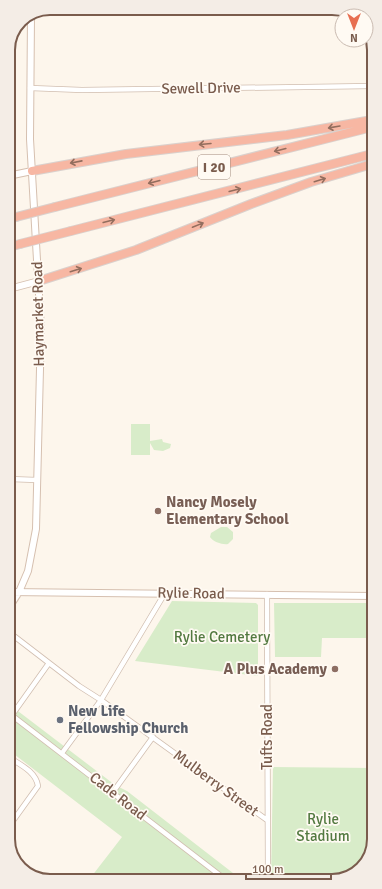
<svg xmlns="http://www.w3.org/2000/svg" width="382" height="889" font-family="Signika,sans-serif">
<rect width="100%" height="100%" fill="#fdf6ec"/>
<path fill="#d8ecc9" d="M 131,424 L 150,424 L 150,441 L 162,439 L 163,442 L 171,444 L 170,448 L 163,451 L 154,450 L 150,443 L 150,455 L 131,455 Z
M 221,527 L 227,527 L 233,532 L 233,539 L 228,544 C 223,545 213,542 210,537 L 211,533 Z
M 172,601 L 256,603 L 258,605 L 258,676 L 135,661 Z
M 274,603 L 373,603 L 373,638 L 322,638 L 321,657 L 275,657 Z
M 10,705 L 115,785 L 127,791 L 242,880 L 88,881 L 122,837 L 10,751 Z
M 273,767 L 374,768 L 374,839 L 365,864 L 345,879 L 271,879 Z"/>
<g fill="none" stroke-linecap="round" stroke-linejoin="round">
<defs>
<path id="street" d="M 30,88 L 82,90 L 372,86
M 9,479 L 37,480
M 267,594 L 268,879
M 10,633 L 79,686 L 101,700 L 267,820
M 10,714 L 226,880
M 12,715 L 49,663
M 62,753 L 101,700 L 165,593
M 10,758 C 21,765 36,772 38,786 L 10,825
M 113,792 L 153,737"/>
<path id="secondary" d="M 8,176 L 32,171
M 9,289 L 39,281
M 9,592 L 373,596
M 10,606 L 19,592 L 28,571 L 36,529 L 41,329 L 30,139 L 31,16"/>
<path id="highway" d="M 32,171 L 126,154 L 287,135 L 372,120
M 55,207 L 372,127
M 9,219 L 16,217
M 71,231 L 372,154
M 9,247 L 20,244
M 39,281 L 136,250 L 251,204 L 311,182 L 372,164"/>
</defs>
<use href="#street" stroke="#d1beb0" stroke-width="6"/>
<use href="#secondary" stroke="#d6c0b0" stroke-width="8"/>
<use href="#highway" stroke="#dad1cd" stroke-width="10"/>
<use href="#street" stroke="#fff" stroke-width="4.5"/>
<use href="#secondary" stroke="#fff" stroke-width="6"/>
<use href="#highway" stroke="#f7b7a3" stroke-width="8"/>
<defs>
<path id="highway-bridge" d="M 16,217 L 55,207
M 20,244 L 71,231"/>
</defs>
<use href="#highway-bridge" stroke="#dad1cd" stroke-width="10" stroke-linecap="butt"/>
<use href="#highway-bridge" stroke="#f7b7a3" stroke-width="8"/>
</g>
<defs><path id="oneway-shaft" d="M-6 0H5M1.5-3L5.5 0L1.5 3" fill="none" stroke-width="1.6" stroke-linecap="round" stroke-linejoin="round"/></defs>
<g stroke="#936e5e">
<use href="#oneway-shaft" transform="translate(334 127) rotate(170)"/>
<use href="#oneway-shaft" transform="translate(205 144) rotate(175)"/>
<use href="#oneway-shaft" transform="translate(280 150) rotate(166)"/>
<use href="#oneway-shaft" transform="translate(76 162) rotate(169)"/>
<use href="#oneway-shaft" transform="translate(320 180) rotate(-17)"/>
<use href="#oneway-shaft" transform="translate(154 182) rotate(166)"/>
<use href="#oneway-shaft" transform="translate(235 190) rotate(-14)"/>
<use href="#oneway-shaft" transform="translate(109 221) rotate(-14)"/>
<use href="#oneway-shaft" transform="translate(198 225) rotate(-22)"/>
<use href="#oneway-shaft" transform="translate(76 270) rotate(-17)"/>
</g>
<g fill="#8d6e63" stroke="#fffaf3" stroke-width="1.5">
<circle cx="158" cy="511" r="4"/>
<circle cx="335" cy="669" r="4"/>
</g>
<circle fill="#6b7280" stroke="#fffaf3" stroke-width="1.5" cx="60" cy="720" r="4"/>
<g text-anchor="middle" stroke-width="3.5" stroke-linejoin="round" paint-order="stroke">
<rect fill="#fffaf3" stroke="#a28b7f" stroke-width="1" x="198" y="155" width="32" height="24" rx="3"/>
<g font-size="14" font-weight="bold" fill="#7a5c4d">
<text x="214" y="172">I 20</text>
</g>
<g font-size="15" fill="#7a5c4d" stroke="#fffaf3">
<text transform="translate(201 88) rotate(-1)" y="5">Sewell Drive</text>
<text transform="translate(38 314) rotate(-91)" y="5">Haymarket Road</text>
<text transform="translate(191 593) rotate(1)" y="5">Rylie Road</text>
<text transform="translate(267 737) rotate(-90)" y="5">Tufts Road</text>
<text transform="translate(216 783) rotate(36)" y="5">Mulberry Street</text>
<text transform="translate(118 796) rotate(38)" y="5">Cade Road</text>
</g>
<g font-size="15" font-weight="bold" fill="#785e54" stroke="#fffaf3" text-anchor="start">
<text x="166" y="507">Nancy Mosely<tspan x="166" dy="17">Elementary School</tspan></text>
<text x="327" y="674" text-anchor="end">A Plus Academy</text>
</g>
<g font-size="15" fill="#537a41" stroke="#fffaf3">
<text x="222" y="642">Rylie Cemetery</text>
<text x="323" y="824">Rylie<tspan x="323" dy="17">Stadium</tspan></text>
</g>
<g font-size="15" font-weight="bold" fill="#5b616d" stroke="#fffaf3" text-anchor="start">
<text x="68" y="716">New Life<tspan x="68" dy="17">Fellowship Church</tspan></text>
</g>
</g>
<path d="M0 0H382V889H0ZM50 15H332A35 35 0 0 1 367 50V839A35 35 0 0 1 332 874H50A35 35 0 0 1 15 839V50A35 35 0 0 1 50 15Z" fill="#f4ede6" fill-rule="evenodd"/>
<path fill="none" stroke="#7a5c4d" stroke-width="2" d="M50 15H332A35 35 0 0 1 367 50V839A35 35 0 0 1 332 874H50A35 35 0 0 1 15 839V50A35 35 0 0 1 50 15Z"/>
<g transform="translate(354 28) rotate(180)"><circle r="19" fill="#fffaf3" stroke="#cabbb1"/>
<path d="M0-3L7 15L0 10L-7 15Z" fill="#e76f51"/>
<text y="-6" font-size="11" font-weight="bold" text-anchor="middle" fill="#7a5c4d">N</text>
</g>
<path d="M246 873v6h85v-6" fill="none" stroke="#7a5c4d" stroke-width="2"/>
<text x="252" y="873" font-size="12" fill="#7a5c4d" stroke="#fffaf3" stroke-width="3" paint-order="stroke">100 m</text>
</svg>
